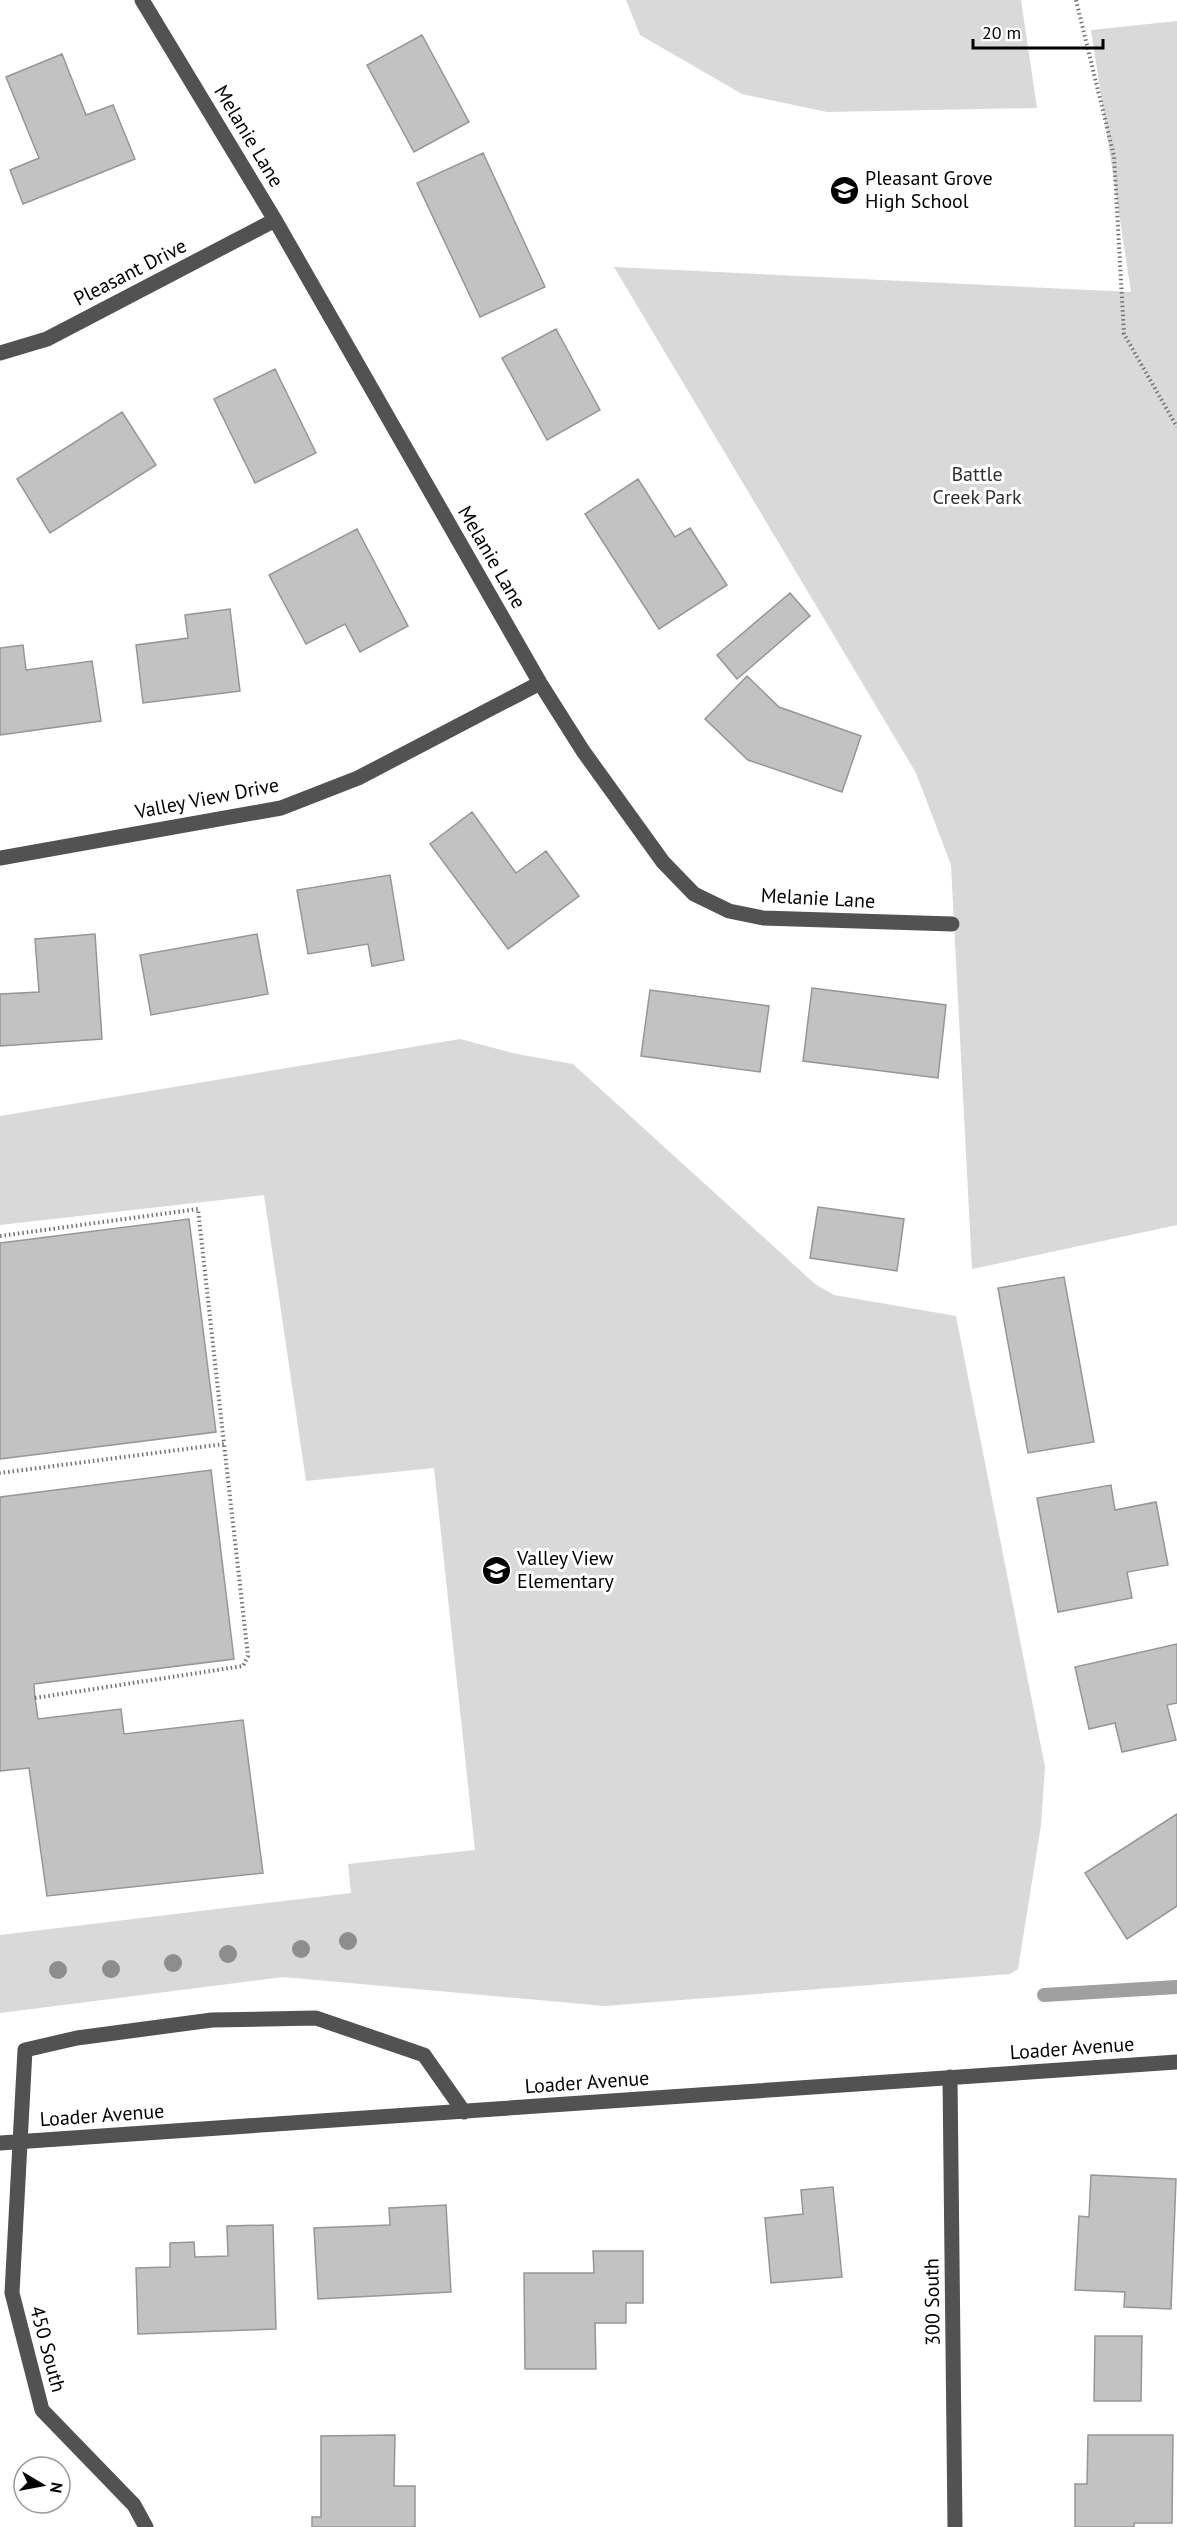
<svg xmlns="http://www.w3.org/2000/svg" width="1177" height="2527" font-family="'PT Sans',sans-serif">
<rect width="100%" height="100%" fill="#fff"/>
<path fill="#d9d9d9" d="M 626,0 L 1021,0 L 1037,108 L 827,112 L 742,94 L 640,35 Z
M 1177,21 L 1177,1225 L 972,1269 L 951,865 L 916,773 L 614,267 L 1131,292 L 1091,30 Z
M 460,1039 L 517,1054 L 573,1064 L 815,1284 L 834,1295 L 956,1316 L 1045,1767 L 1041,1825 L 1018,1969 L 1010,1974 L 605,2006 L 283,1977 L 0,2013 L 0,1935 L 351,1893 L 348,1864 L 475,1850 L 434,1468 L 306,1481 L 264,1195 L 0,1225 L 0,1116 Z"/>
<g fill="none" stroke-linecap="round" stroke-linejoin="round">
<path stroke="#a0a0a0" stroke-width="14" d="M 1044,1995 L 1177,1987"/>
</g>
<path fill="#c2c2c2" stroke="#969696" stroke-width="1.5" d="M 422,35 L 469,122 L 414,152 L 367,65 Z
M 62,54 L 86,115 L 113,105 L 135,159 L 23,204 L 10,170 L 39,158 L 6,77 Z
M 483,153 L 545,287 L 480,317 L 417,183 Z
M 556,329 L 600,410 L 547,440 L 502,358 Z
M 275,369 L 316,453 L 255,483 L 214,399 Z
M 122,412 L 156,465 L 50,533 L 17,479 Z
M 638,479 L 675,537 L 690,528 L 727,585 L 659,629 L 585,514 Z
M 357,529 L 408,626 L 360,652 L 345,624 L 306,644 L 269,575 Z
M 790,593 L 810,616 L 737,679 L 717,655 Z
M 230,609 L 240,691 L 143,703 L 136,645 L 188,638 L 185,615 Z
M 23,645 L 26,670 L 92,661 L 101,721 L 0,735 L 0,648 Z
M 747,676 L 779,707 L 861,736 L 842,792 L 748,760 L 705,719 Z
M 472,812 L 516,873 L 546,851 L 579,896 L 508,949 L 430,844 Z
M 390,875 L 404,960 L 372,966 L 368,944 L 308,954 L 297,890 Z
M 95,934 L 102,1039 L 0,1046 L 0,994 L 39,992 L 35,939 Z
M 257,934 L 268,994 L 151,1015 L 140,955 Z
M 812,988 L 946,1005 L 938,1078 L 803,1061 Z
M 650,990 L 769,1006 L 760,1072 L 641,1056 Z
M 818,1207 L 904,1219 L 897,1271 L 810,1258 Z
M 189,1219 L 216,1432 L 0,1459 L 0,1243 Z
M 1064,1277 L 1094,1442 L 1028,1453 L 998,1288 Z
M 211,1470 L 234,1659 L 34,1684 L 35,1698 L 38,1719 L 121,1709 L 124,1734 L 243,1720 L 263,1873 L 47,1896 L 29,1768 L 0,1771 L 0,1497 Z
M 1111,1485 L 1115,1510 L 1156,1502 L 1168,1565 L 1127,1572 L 1132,1598 L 1058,1612 L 1037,1498 Z
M 1177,1644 L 1177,1703 L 1167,1705 L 1176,1740 L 1122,1752 L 1115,1723 L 1089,1729 L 1075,1667 Z
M 1177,1814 L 1177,1906 L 1127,1939 L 1085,1873 Z
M 1091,2175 L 1176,2179 L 1171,2309 L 1124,2307 L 1125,2292 L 1075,2290 L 1079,2216 L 1089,2217 Z
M 833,2187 L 842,2277 L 771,2283 L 765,2218 L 803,2214 L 801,2190 Z
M 446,2205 L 451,2292 L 318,2299 L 314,2228 L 390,2225 L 389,2208 Z
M 273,2225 L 276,2329 L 138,2334 L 136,2268 L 170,2267 L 170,2243 L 194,2242 L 195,2257 L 228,2256 L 227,2226 Z
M 593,2251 L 643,2251 L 643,2303 L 626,2303 L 626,2323 L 595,2323 L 596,2369 L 525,2369 L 524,2273 L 594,2273 Z
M 1095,2336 L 1142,2336 L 1141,2401 L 1094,2401 Z
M 395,2435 L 394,2486 L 415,2486 L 415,2527 L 312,2527 L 312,2517 L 321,2517 L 321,2436 Z
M 1088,2435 L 1173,2435 L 1172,2523 L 1134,2523 L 1134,2527 L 1075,2527 L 1075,2484 L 1087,2484 Z"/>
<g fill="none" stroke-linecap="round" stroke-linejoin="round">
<path stroke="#747474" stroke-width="4" stroke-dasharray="1.5 3" stroke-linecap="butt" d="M 1076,0 L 1114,156 L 1124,334 L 1177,427
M 0,1236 L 198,1209 L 224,1444 L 0,1473
M 35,1698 L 243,1666 L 248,1656 L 224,1444"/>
<path stroke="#525252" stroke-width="15" d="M 142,0 L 275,220 L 540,683 L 583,751 L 663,862 L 694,894 L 729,911 L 763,918 L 952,924
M 0,353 L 47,339 L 275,220
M 0,858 L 281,808 L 358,778 L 540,683
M 950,2077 L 955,2527
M 0,2143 L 1177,2062
M 146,2527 L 134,2505 L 42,2410 L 12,2293 L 25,2050 L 77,2038 L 212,2020 L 316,2018 L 424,2055 L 464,2112"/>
</g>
<g fill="#8d8d8d">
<circle cx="348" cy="1941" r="9"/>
<circle cx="301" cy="1949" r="9"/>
<circle cx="228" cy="1954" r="9"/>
<circle cx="173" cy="1963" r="9"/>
<circle cx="111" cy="1969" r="9"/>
<circle cx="58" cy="1970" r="9"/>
</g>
<defs>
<symbol id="school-disc" viewBox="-11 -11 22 22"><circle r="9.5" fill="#000" stroke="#fff"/><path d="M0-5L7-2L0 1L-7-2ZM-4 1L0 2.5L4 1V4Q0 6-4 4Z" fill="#fff"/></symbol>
</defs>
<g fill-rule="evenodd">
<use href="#school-disc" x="828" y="174" width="33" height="33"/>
<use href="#school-disc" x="480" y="1554" width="33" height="33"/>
</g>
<g text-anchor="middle" stroke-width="6" stroke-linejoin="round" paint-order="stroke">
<g font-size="20" fill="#000" stroke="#fff">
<text transform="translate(249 136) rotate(59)" y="7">Melanie Lane</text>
<text transform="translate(130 272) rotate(-27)" y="7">Pleasant Drive</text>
<text transform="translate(492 557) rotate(60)" y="7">Melanie Lane</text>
<text transform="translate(207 798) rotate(-11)" y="7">Valley View Drive</text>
<text transform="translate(818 898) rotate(3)" y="7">Melanie Lane</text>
<text transform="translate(1072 2048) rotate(-4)" y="7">Loader Avenue</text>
<text transform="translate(587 2082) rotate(-4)" y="7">Loader Avenue</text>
<text transform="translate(102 2115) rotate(-4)" y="7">Loader Avenue</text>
<text transform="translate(932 2302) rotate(-91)" y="7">300 South</text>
<text transform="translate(48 2349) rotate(75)" y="7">450 South</text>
</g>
<g font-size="20" fill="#000" stroke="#fff" text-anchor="start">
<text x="865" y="185">Pleasant Grove<tspan x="865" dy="23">High School</tspan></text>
<text x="517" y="1565">Valley View<tspan x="517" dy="23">Elementary</tspan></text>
</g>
<g font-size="20" fill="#303030" stroke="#fff">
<text x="977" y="481">Battle<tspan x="977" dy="23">Creek Park</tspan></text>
</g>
</g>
<g transform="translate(42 2485) rotate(100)"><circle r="28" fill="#ffffff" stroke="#999999" stroke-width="1.5"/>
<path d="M0-4.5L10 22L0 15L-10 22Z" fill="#000000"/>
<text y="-9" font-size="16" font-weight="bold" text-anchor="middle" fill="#000000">N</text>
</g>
<path d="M973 39v9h130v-9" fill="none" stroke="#000000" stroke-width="3"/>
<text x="982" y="39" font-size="18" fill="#000000" stroke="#ffffff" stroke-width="4.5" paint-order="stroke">20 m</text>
</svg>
